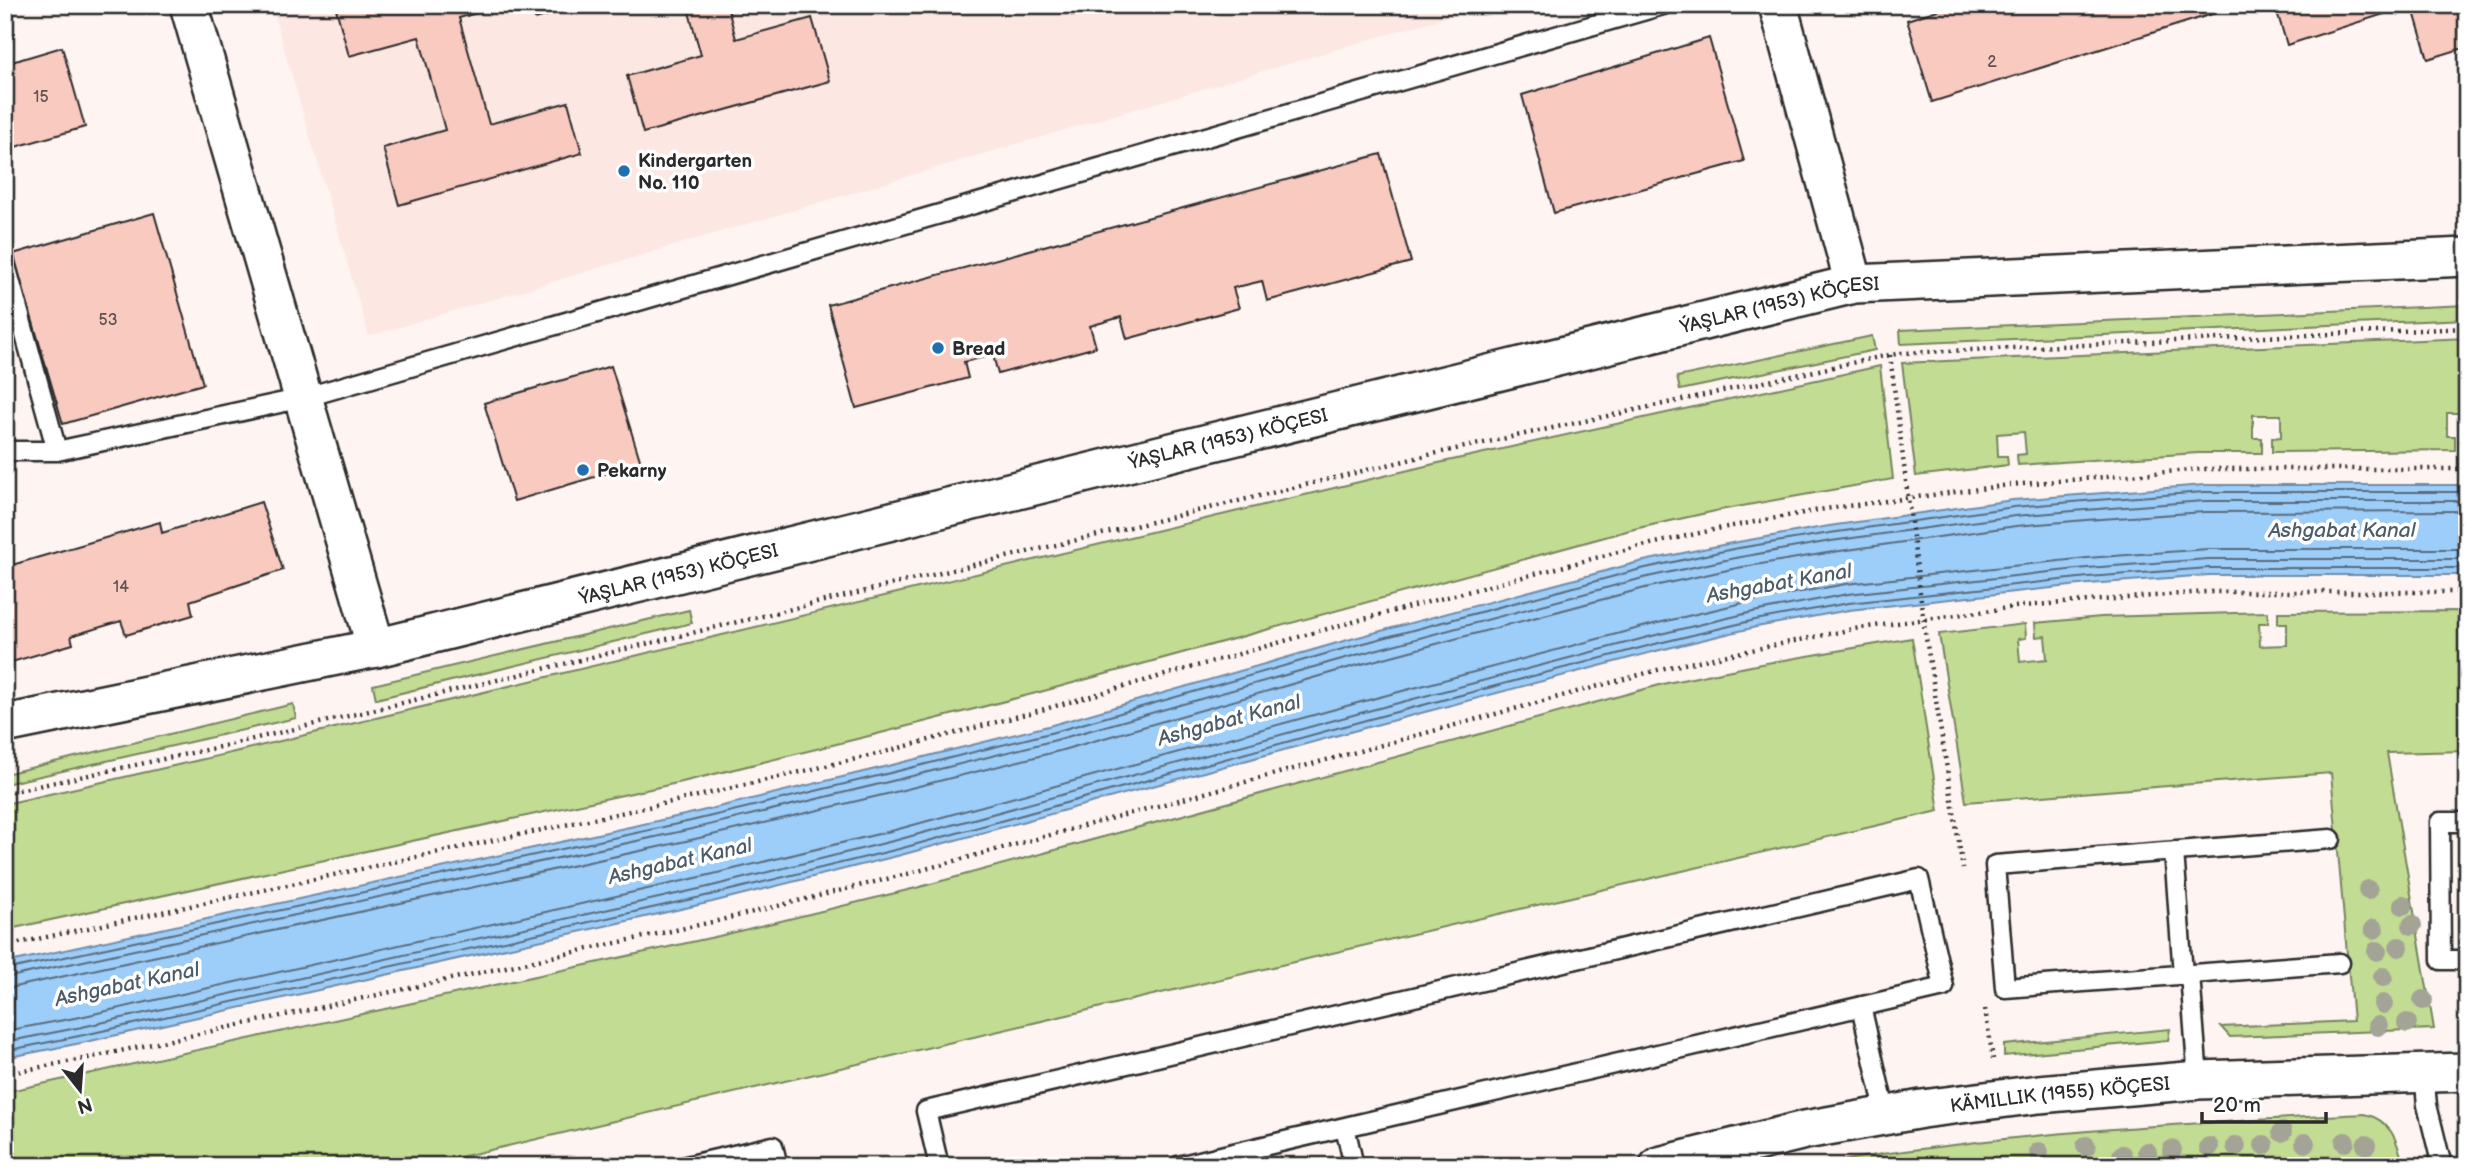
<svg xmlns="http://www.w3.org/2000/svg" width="2472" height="1171" font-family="'Balsamiq Sans',sans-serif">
<rect width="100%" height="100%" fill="#fef4f2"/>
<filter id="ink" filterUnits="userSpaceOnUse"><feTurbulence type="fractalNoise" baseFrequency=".0143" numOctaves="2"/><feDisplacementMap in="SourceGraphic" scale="14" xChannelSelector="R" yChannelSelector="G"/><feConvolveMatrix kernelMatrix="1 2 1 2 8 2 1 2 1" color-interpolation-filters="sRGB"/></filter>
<g filter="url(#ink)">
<path fill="#fce7e3" d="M 271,5 L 1486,5 L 369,336 Z"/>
<path fill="#c2dc93" stroke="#76845f" stroke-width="2" d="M 2467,305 L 2467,319 L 1901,344 L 1900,330 Z
M 1872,336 L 1875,350 L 1680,390 L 1677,377 Z
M 2467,338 L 2467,413 L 2447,413 L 2447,436 L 2455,436 L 2455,450 L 2272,452 L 2272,438 L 2281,437 L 2281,415 L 2253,415 L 2253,438 L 2262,438 L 2262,453 L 2198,453 L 2018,465 L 2017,455 L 2026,454 L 2024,432 L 1997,434 L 1998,456 L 2007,456 L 2008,465 L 1916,476 L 1902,363 Z
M 1880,366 L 1893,479 L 1720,510 L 1634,529 L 1040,692 L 873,735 L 682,782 L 5,930 L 5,804 L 226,754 L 1434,464 Z
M 689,610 L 692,623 L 376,699 L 373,685 Z
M 2467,611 L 2467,751 L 2387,753 L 2434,1029 L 2230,1037 L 2221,1027 L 2353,1021 L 2331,773 L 1966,802 L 1939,634 L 2025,624 L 2026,638 L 2018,639 L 2020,662 L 2047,659 L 2045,636 L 2036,637 L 2035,623 L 2101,617 L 2268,612 L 2268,623 L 2259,623 L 2260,646 L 2287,645 L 2287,623 L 2278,623 L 2278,612 Z
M 1912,638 L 1939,811 L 422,1166 L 5,1166 L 5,1092 L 719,936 L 916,888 L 1667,683 L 1761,664 Z
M 293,704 L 296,718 L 5,784 L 5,774 Z
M 2170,1029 L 2168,1040 L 2004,1056 L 2004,1045 Z
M 2364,1114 C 2392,1120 2397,1141 2404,1166 L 1820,1166 C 1871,1153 1925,1149 1977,1142 C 2106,1127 2235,1121 2364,1114 Z"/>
<path fill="#9dcdf9" stroke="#6f8ca7" stroke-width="2" d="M 2204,485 L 2467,485 L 2467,575 L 2209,575 L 2089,584 L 1849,610 L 1756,627 L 1660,650 L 1368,727 L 901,855 L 712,902 L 86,1042 L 5,1058 L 5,963 L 689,814 L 884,767 L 1052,725 L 1351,639 L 1639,562 L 1732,543 L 1829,526 L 2013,500 Z"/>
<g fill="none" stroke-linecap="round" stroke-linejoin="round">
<path stroke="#596c7d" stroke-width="2" d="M 5,970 L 691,821 L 886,774 L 1054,732 L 1353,646 L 1641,569 L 1733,549 L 1830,533 L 2014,507 L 2084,501 L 2204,492 L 2467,492
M 5,978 L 692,829 L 888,782 L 1056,740 L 1356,655 L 1643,578 L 1735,558 L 1831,541 L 2015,516 L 2085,510 L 2204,501 L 2467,501
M 5,989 L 695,839 L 891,793 L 1059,751 L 1358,665 L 1645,588 L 1737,568 L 1833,552 L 2016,526 L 2086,520 L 2205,512 L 2467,511
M 5,1031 L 80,1017 L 705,876 L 895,830 L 1361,702 L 1654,624 L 1751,601 L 1846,584 L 2087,558 L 2208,549 L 2467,549
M 5,1042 L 82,1027 L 708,887 L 897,840 L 1364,712 L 1656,635 L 1753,612 L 1848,594 L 2087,568 L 2208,559 L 2467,559
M 5,1051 L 84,1035 L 710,895 L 899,849 L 1366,720 L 1659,643 L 1755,620 L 1849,603 L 2088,577 L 2209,568 L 2467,568"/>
</g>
<path fill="#f9cac0" stroke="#2b2b2b" stroke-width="2" d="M 335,5 L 505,5 L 459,18 L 489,124 L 568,102 L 582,153 L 399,205 L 383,148 L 445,130 L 419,37 L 349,56 Z
M 531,5 L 585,5 L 535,19 Z
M 687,5 L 727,5 L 736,39 L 812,18 L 830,81 L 643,133 L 627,76 L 701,55 Z
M 1069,5 L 1108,5 L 1072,15 Z
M 1953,5 L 2241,5 L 1932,102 L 1907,20 Z
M 2275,5 L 2467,5 L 2467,47 L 2428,59 L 2412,5 L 2287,45 Z
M 1709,38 L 1744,161 L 1554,213 L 1522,95 Z
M 62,47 L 85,127 L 5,150 L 5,64 Z
M 1381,154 L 1411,262 L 1267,301 L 1262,281 L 1233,288 L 1239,308 L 1127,339 L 1121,317 L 1090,326 L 1096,347 L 998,374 L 993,355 L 964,362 L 968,378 L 856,408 L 828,305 Z
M 154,213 L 203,384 L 63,424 L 13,254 Z
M 611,366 L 641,463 L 514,501 L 484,403 Z
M 261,502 L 283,570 L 190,601 L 193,615 L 126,635 L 121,621 L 71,636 L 73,644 L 5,664 L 5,567 L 160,522 L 162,533 Z"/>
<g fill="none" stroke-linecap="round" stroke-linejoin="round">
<defs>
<path id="service" d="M 5,262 L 57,451
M 5,451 L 57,451 L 303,398 L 1663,5
M 2467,822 L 2440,822 L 2441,960 L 2467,960
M 2331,839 L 1995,865 L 2005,988 L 2340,963
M 2174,851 L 2183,975
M 2190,974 L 2198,1080
M 1861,1006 L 1886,1115
M 2424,1073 L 2427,1105 L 2442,1166
M 1345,1127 L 1354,1166
M 686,1166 L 773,1146 L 778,1166
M 939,1166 L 926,1111 L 1919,879 L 1944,987 L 1178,1166"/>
<g id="minor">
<path d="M 189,5 L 376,648"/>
<path d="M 1778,5 L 1854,284"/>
<path id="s1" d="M 5,724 L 376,648 L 1854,284 L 2467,257"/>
<path id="s2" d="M 1659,1166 L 1805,1130 L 1922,1109 L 2039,1094 L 2198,1080 L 2467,1072"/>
</g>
</defs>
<use href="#service" stroke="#2b2b2b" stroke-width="23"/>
<use href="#minor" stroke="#2b2b2b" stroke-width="42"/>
<path stroke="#2b2b2b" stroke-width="4.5" stroke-dasharray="2 5" stroke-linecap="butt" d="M 1890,355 L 1925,632 L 1963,869
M 5,793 L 224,746 L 1433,454 L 1879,357 L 1902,353 L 2467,328
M 5,946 L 685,799 L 877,754 L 1045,709 L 1341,625 L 1633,548 L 1722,528 L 1825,509 L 2010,485 L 2202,469 L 2467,469
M 1985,1009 L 1993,1059
M 5,1074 L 88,1058 L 717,921 L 907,874 L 1665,668 L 1853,629 L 2023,606 L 2206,592 L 2467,592"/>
<use href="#service" stroke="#fff" stroke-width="18"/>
<use href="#minor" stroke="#fff" stroke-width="37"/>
</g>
<g fill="#a3a396">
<circle cx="2368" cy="890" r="10"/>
<circle cx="2403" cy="905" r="10"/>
<circle cx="2412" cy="925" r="10"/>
<circle cx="2374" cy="929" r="10"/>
<circle cx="2399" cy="947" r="10"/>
<circle cx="2377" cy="951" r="10"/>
<circle cx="2383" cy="977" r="10"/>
<circle cx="2423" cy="1000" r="10"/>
<circle cx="2383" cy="1004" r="10"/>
<circle cx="2407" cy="1023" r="10"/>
<circle cx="2378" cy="1026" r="10"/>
<circle cx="2282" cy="1132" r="10"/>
<circle cx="2345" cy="1142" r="10"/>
<circle cx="2305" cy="1143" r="10"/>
<circle cx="2264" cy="1145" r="10"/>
<circle cx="2366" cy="1145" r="10"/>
<circle cx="2086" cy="1146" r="10"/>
<circle cx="2236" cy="1146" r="10"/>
<circle cx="2209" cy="1147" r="10"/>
<circle cx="2172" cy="1150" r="10"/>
<circle cx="2039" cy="1152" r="10"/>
<circle cx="2147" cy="1152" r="10"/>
<circle cx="2122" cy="1155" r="10"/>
</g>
</g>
<g fill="#1f6fb2" stroke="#fff" stroke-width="2.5">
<circle cx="624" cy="171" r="7"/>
<circle cx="938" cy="348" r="7"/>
<circle cx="583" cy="470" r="7"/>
</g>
<g text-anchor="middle" stroke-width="7" stroke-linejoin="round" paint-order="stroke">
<g font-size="16" fill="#5e5350">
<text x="1992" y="67">2</text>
<text x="41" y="102">15</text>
<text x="108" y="325">53</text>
<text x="121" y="592">14</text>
</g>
<g font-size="19" font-weight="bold" fill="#2b2b2b" stroke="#fff" text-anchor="start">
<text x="638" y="167">Kindergarten<tspan x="638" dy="22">No. 110</tspan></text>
<text x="952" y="355">Bread</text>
<text x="597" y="477">Pekarny</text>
</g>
<g font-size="19" fill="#2b2b2b" stroke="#fff">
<text dy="7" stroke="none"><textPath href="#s1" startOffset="1824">ÝAŞLAR (1953) KÖÇESI</textPath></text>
<text dy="7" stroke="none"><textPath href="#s1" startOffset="1256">ÝAŞLAR (1953) KÖÇESI</textPath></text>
<text dy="7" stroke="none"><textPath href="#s1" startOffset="690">ÝAŞLAR (1953) KÖÇESI</textPath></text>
<text dy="7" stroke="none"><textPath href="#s2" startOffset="408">KÄMILLIK (1955) KÖÇESI</textPath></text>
</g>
<g font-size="21" font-style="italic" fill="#4d5c69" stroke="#fff">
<text x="2342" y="537">Ashgabat Kanal</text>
<text transform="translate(1779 583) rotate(-10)" y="7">Ashgabat Kanal</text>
<text transform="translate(1229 720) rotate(-15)" y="7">Ashgabat Kanal</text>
<text transform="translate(680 861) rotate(-13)" y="7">Ashgabat Kanal</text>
<text transform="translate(127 984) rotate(-12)" y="7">Ashgabat Kanal</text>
</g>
</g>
<rect width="2472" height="1171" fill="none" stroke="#fff" stroke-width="28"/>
<rect x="14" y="14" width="2444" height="1143" fill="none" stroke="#2b2b2b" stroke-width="2.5" filter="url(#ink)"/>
<g transform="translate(80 1090) rotate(163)" stroke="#ffffff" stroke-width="5" paint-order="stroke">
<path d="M0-5L12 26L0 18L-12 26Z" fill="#2b2b2b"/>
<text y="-10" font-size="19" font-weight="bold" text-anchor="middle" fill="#2b2b2b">N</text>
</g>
<path d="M2202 1112v10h124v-10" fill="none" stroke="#2b2b2b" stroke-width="3.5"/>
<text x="2213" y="1112" font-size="21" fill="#2b2b2b" stroke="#ffffff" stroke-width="5" paint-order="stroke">20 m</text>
</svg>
